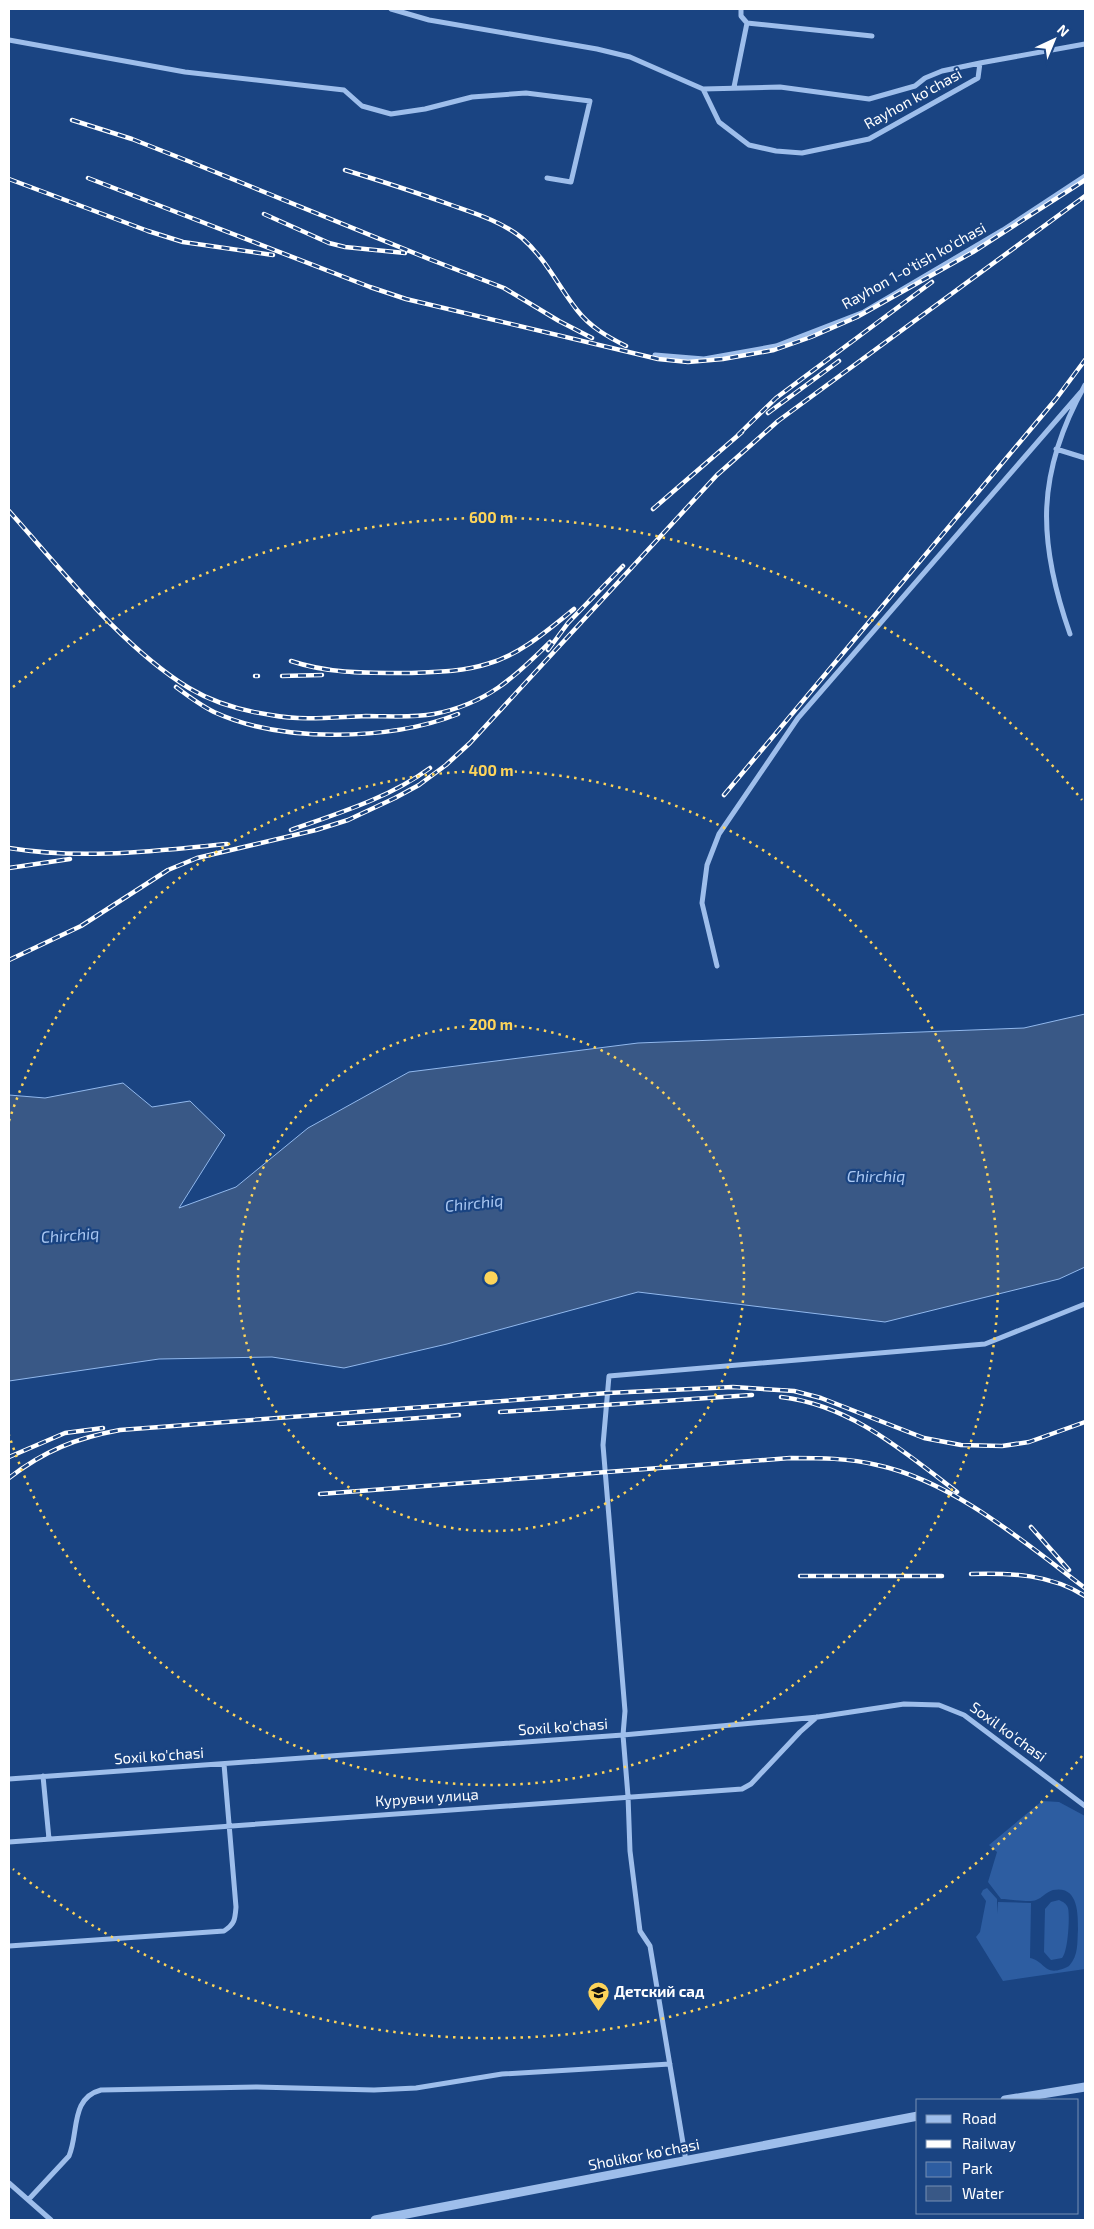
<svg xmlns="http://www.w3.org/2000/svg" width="1094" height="2229" font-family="'Exo 2',sans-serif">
<rect width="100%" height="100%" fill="#1a4482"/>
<path fill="#2d5da1" d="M 1042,1801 L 1059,1802 L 1085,1816 L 1085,1969 L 1003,1981 L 976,1937 L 980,1932 L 986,1901 L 981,1894 L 983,1890 L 987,1888 L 997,1899 L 997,1914 L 998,1902 L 1031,1903 L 1030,1958 C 1046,1961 1044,1979 1069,1966 C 1079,1955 1077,1942 1078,1929 C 1078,1913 1078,1885 1053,1890 C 1046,1892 1042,1898 1036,1900 C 1031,1903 1009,1899 1001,1899 L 988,1882 L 997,1852 L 989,1845 Z
M 1059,1900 C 1063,1902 1066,1903 1068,1908 C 1070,1917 1068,1952 1062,1958 L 1051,1960 L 1044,1952 L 1045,1909 L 1051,1902 Z"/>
<path fill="#395886" stroke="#91b8ed" d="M 1085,1014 L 1085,1267 L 1059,1279 L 885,1322 L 638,1292 L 447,1344 L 344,1368 L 272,1357 L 159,1359 L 9,1381 L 9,1095 L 45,1098 L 123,1083 L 152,1107 L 190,1101 L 225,1135 L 179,1208 L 236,1187 L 308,1128 L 409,1072 L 638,1043 L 1024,1028 Z"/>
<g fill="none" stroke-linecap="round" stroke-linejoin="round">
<path stroke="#9ebeeb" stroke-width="5" d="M 391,9 L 429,20 L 597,49 L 630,57 L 703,89 L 719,122 L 749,145 L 776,151 L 802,153 L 869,139 L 978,78 L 980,63 L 1085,44
M 747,23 L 872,36
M 9,40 L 185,72 L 344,90 L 362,106 L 391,114 L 425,109 L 472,97 L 526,93 L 590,101 L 571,182 L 547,178
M 734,87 L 747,23 L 741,16 L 741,9
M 703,89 L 780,87 L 869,99 L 915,86 L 925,78 L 942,71 L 980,63
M 655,355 L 704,359 L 776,346 L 864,312 L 1003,230 L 1085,176
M 1056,449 L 1085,458
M 1070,634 C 1037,540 1036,473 1085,385
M 717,966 L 702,903 L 707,865 L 719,834 L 798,718 L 1081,392
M 43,1776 L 49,1839
M 9,1779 L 623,1735 L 818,1717 L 904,1704 L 939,1705 L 964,1715 L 1085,1806
M 9,1842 L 742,1789 L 751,1784 L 800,1732 L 817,1717
M 9,1946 L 224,1931 C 235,1924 235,1919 236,1907 L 224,1764
M 686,2161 L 650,1946 L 640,1931 L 630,1851 L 628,1796 L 623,1735 L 625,1711 L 603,1445 L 609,1376 L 985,1344 L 1085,1304
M 9,2183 L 51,2220
M 29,2199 L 69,2156 C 79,2133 70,2098 101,2090 L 257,2087 L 374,2090 L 416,2088 L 502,2074 L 670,2064"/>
<path stroke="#9ebeeb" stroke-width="9" d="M 1005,2100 L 1085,2087
M 375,2220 L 918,2116"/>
<defs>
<path id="rail" d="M 72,120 L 132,139 L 188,161 L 429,259 L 504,288 L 559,321 L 592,338
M 345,170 C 381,181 418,193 454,206 C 477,214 502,222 522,238 C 546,259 558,286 577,310 C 590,327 608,337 626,346
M 88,178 L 370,287 L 406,299 L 658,359 L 688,362 L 723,359 L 774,350 L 811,337 L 857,317 L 973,252 L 1085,180
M 9,179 L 148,231 L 183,242 L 273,255
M 264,214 L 329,243 L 345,247 L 405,253
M 768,413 L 839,361
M 738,435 L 776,398 L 932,282
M 653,509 L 742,432
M 9,511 C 62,570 122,647 189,688 C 214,703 243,711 271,715 C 302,721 335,717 366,716 C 388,716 412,718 434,714 C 486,704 514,678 550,642
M 548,650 L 568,623 L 623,566
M 291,661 C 330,674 367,673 408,673 C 434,672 462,672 487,664 C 520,655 548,630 574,609
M 255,676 L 258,676
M 282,676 L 322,675
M 176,687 C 188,696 200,705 214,712 C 281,743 389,741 458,714
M 724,795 L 1056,399 L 1085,360
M 291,830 C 339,813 389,798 430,768
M 9,848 C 82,860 154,851 227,844
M 9,868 L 70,859
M 9,960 L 81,926 L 168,870 L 197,858 L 316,830 L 348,820 L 395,798 L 419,785 L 446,765 L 470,743 L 717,475 L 778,421 L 1085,196
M 781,1397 C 851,1405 904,1452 957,1492
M 500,1412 L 752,1395
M 339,1424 L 459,1415
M 9,1457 L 65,1433 L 103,1428
M 9,1478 C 44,1451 76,1438 120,1430 L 608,1393 L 733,1387 L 794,1391 L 821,1398 L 924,1438 L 961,1445 L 1002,1446 L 1029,1442 L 1085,1422
M 320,1494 L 790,1458 C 820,1458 849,1458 877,1465 C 953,1481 1025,1543 1085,1588
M 1031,1527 L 1069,1570
M 971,1574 C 1012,1573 1050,1574 1085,1596
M 800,1576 L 942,1576"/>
</defs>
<use href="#rail" stroke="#fff" stroke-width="4.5"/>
<use href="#rail" stroke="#1a4482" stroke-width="2.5" stroke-dasharray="8" stroke-linecap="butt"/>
</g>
<g fill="none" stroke="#fdd45a" stroke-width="2.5" stroke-dasharray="2.5 5">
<circle cx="491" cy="1278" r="253"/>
<path d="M9 1121A507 507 0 1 1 9 1435"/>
<path d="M1082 1756A760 760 0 0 1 13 1869M13 687A760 760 0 0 1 1082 800"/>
</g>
<defs>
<symbol id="school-pin" viewBox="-11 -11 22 30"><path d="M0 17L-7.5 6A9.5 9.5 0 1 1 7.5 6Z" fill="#fdd45a" stroke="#1a4482"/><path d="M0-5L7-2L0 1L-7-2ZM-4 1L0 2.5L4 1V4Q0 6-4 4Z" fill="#111"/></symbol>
</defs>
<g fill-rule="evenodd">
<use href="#school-pin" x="586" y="1980" width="25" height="34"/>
</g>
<g text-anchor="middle" stroke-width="4.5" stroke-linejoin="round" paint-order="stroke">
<g font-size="15" fill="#fff" stroke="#1a4482">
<text transform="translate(913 99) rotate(-29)" y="5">Rayhon ko'chasi</text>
<text transform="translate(914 266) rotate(-29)" y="5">Rayhon 1-o'tish ko'chasi</text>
<text transform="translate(563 1727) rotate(-4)" y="5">Soxil ko'chasi</text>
<text transform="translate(1008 1732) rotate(36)" y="5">Soxil ko'chasi</text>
<text transform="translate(159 1756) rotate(-4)" y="5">Soxil ko'chasi</text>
<text transform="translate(427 1798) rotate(-4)" y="5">Курувчи улица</text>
<text transform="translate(644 2155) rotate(-11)" y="5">Sholikor ko'chasi</text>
</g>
<g font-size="15" font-weight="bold" fill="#fff" stroke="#1a4482" text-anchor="start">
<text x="614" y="1997">Детский сад</text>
</g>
<g font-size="16" font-style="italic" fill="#aac8f3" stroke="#1a4482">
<text x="876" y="1182">Chirchiq</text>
<text transform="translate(474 1203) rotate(-6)" y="6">Chirchiq</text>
<text transform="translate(70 1235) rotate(-4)" y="6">Chirchiq</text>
</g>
</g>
<circle cx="491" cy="1278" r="8" fill="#fdd45a" stroke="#1a4482" stroke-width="2.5"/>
<g font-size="15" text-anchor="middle" font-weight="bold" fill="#fdd45a" stroke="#1a4482" stroke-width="4.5" stroke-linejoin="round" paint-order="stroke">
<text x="491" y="523">600 m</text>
<text x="491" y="776">400 m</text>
<text x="491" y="1030">200 m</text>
</g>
<rect width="1094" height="2229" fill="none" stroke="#ffffff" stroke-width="20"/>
<rect x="916" y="2099" width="162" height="115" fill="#1a4482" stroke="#768fb4"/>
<rect x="926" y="2115" width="25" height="8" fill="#9ebeeb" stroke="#768fb4"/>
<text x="962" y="2124" font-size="15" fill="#ffffff">Road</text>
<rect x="926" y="2140" width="25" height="8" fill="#ffffff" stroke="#768fb4"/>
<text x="962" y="2149" font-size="15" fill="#ffffff">Railway</text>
<rect x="926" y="2162" width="25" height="15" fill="#2d5da1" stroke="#768fb4"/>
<text x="962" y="2174" font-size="15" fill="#ffffff">Park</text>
<rect x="926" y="2186" width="25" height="15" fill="#395886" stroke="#768fb4"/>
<text x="962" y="2199" font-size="15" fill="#ffffff">Water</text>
<g transform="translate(1054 40) rotate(44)" stroke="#1a4482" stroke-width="4" paint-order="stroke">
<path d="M0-4L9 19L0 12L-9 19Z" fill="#ffffff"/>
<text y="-8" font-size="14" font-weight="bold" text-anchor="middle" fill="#ffffff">N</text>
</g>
</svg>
